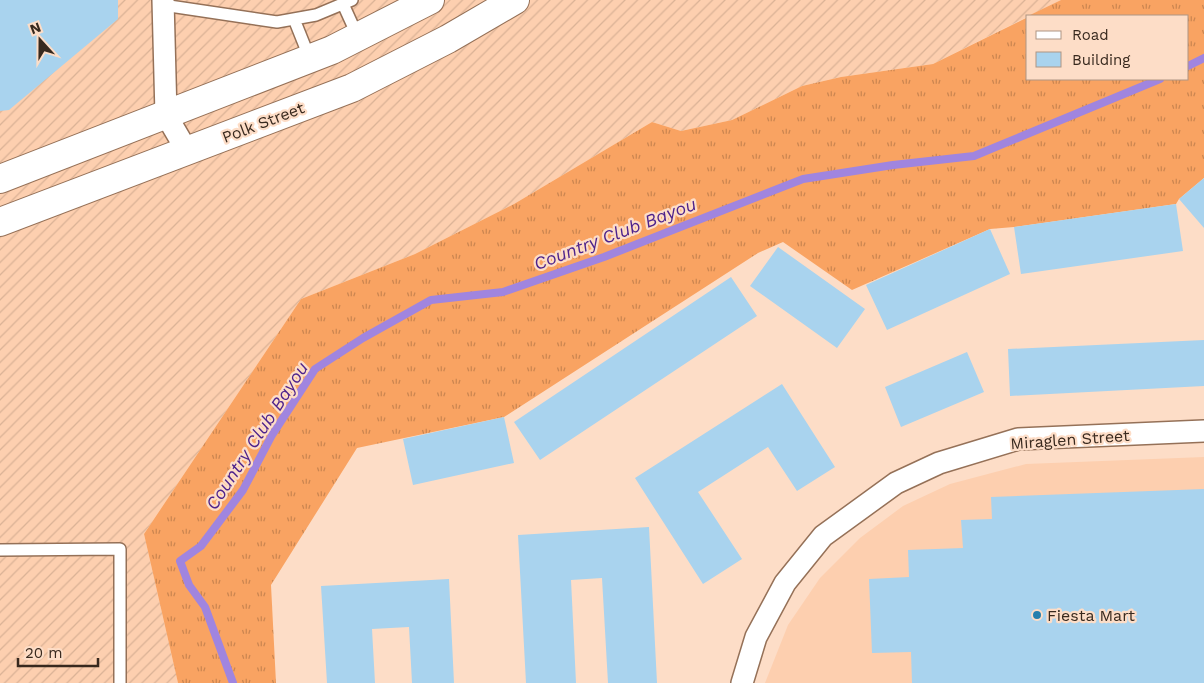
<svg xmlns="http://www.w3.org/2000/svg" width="1204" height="683" font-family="'Work Sans',sans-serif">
<defs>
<pattern id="industrial-furrows" width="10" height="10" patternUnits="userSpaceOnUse" patternTransform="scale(1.25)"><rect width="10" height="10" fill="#fdcfaf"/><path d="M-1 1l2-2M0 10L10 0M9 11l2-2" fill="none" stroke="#dab296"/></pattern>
<pattern id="grass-tufts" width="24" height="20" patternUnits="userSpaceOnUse" patternTransform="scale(1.25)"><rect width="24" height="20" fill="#f9a362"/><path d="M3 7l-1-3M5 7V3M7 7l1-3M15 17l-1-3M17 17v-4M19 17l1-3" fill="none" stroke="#cb8550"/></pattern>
</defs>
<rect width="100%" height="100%" fill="#fdddc7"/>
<path fill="#fdcfaf" d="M 1204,457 L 1204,683 L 765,683 L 788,625 L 820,578 L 860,538 L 903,506 L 950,484 L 1026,464 Z"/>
<path fill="url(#industrial-furrows)" d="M 0,0 L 1061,0 L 933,64 L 841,77 L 802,86 L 732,120 L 681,131 L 652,122 L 514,204 L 415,254 L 301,299 L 144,534 L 178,683 L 0,683 Z"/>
<path fill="url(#grass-tufts)" d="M 1061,0 L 1204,0 L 1204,178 L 1179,199 L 1176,204 L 1014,227 L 990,229 L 852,290 L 783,242 L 758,253 L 504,417 L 357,448 L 271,585 L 276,683 L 178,683 L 144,534 L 301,299 L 415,254 L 514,204 L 652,122 L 681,131 L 732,120 L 802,86 L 841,77 L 933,64 L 1028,17 L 1028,79 L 1188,79 L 1188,16 L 1028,16 Z"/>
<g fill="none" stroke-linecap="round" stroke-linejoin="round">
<path stroke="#a085df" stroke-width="8" d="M 1188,66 L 1204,58
M 233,683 L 205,607 L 189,585 L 180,561 L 201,546 L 243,490 L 272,435 L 315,369 L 363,338 L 431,300 L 503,292 L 604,257 L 803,179 L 893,165 L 974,156 L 1160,79"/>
</g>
<path fill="#a9d3ee" d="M 0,0 L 118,0 L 118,19 L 9,110 L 0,111 Z
M 1204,178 L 1204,228 L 1179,199 Z
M 1176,204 L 1183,251 L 1021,274 L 1014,227 Z
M 990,229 L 1010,274 L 887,330 L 866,285 Z
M 778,247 L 865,309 L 837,348 L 750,286 Z
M 731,277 L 757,316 L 540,460 L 514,422 Z
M 1204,340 L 1204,386 L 1010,396 L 1008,349 Z
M 967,352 L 984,392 L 901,427 L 885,387 Z
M 782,384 L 835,467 L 797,491 L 768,447 L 698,492 L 742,559 L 703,584 L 635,478 Z
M 504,417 L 514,463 L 413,485 L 403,439 Z
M 1204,489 L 1204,683 L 912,683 L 911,652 L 872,653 L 869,579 L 909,577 L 908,550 L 963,548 L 961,520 L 992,519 L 991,497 Z
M 649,527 L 657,683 L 608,683 L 602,578 L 571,580 L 576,683 L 526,683 L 518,535 Z
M 449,579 L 454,683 L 412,683 L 409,627 L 372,629 L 375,683 L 327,683 L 321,586 Z"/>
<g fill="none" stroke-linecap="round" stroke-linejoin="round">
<defs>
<path id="service" d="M 343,4 L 358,37
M 163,5 L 277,22 L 316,15 L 352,0
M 294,19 L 310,59
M 0,550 L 120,549 L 120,683"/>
<path id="minor" d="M 163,0 L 166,115 L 187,151
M 742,683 L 756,637 L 785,583 L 823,536 L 896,483 L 939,463 L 1018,439 L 1204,431"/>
<path id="secondary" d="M 0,179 L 332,50 L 430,0
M 0,222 L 352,88 L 448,39 L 515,0"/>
</defs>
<use href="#service" stroke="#957158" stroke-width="14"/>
<use href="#minor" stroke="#957158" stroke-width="24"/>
<use href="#secondary" stroke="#957158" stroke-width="30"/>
<use href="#service" stroke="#fff" stroke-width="11"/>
<use href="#minor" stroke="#fff" stroke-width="21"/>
<use href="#secondary" stroke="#fff" stroke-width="28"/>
</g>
<circle fill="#267fad" stroke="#fdddc7" stroke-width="2" cx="1037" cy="615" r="5"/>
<g text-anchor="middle" stroke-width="4.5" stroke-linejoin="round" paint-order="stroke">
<g font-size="16" fill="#38291e" stroke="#fdddc7">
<text transform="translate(263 122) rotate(-21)" y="6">Polk Street</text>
<text transform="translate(1070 439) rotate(-4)" y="6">Miraglen Street</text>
</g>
<g font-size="16" fill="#38291e" stroke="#fdddc7" text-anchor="start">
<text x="1047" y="621">Fiesta Mart</text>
</g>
<g font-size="18" font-style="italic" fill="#4e238c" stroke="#fdddc7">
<text transform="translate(615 234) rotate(-21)" y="6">Country Club Bayou</text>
<text transform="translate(257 436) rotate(-57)" y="6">Country Club Bayou</text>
</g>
</g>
<rect x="1026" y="15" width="162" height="65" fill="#fdddc7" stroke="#ae9583"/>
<rect x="1036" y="31" width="25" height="8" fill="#ffffff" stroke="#ae9583"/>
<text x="1072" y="40" font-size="15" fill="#38291e">Road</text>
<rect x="1036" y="52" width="25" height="15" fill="#a9d3ee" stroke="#ae9583"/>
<text x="1072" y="65" font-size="15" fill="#38291e">Building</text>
<g transform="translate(40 40) rotate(339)" stroke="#fdddc7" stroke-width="4" paint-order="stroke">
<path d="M0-4L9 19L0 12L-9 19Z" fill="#38291e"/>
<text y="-8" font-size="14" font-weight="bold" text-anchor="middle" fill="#38291e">N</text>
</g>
<path d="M18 658v8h80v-8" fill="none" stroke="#38291e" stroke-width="2.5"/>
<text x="25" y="658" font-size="15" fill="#38291e" stroke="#fdddc7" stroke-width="4" paint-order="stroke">20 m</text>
</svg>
